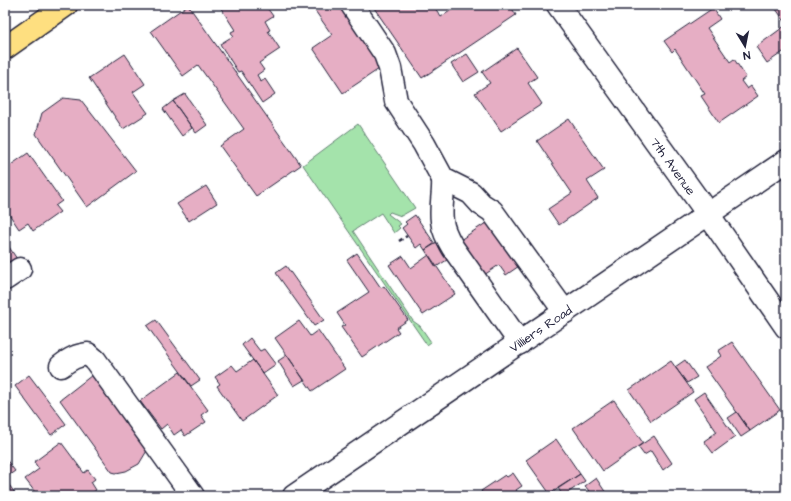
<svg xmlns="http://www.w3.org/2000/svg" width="791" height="501" font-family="'Architects Daughter',sans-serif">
<rect width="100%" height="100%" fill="#fff"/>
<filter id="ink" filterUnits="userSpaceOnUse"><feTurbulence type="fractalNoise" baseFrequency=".025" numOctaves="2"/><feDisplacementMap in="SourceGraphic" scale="8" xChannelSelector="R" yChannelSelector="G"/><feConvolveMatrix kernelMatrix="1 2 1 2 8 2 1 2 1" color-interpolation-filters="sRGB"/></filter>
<g filter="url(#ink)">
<path fill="#a4e3ab" stroke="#638273" d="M 358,124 L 415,208 L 401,216 L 390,212 L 388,214 L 401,224 L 398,226 L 400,228 L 394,233 L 381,213 L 353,231 L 413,321 L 420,326 L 431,342 L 427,345 L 303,165 Z"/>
<path fill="#e6aec4" stroke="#22223b" d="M 188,5 L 301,165 L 256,196 L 220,146 L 244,129 L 198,65 L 183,76 L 151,31 Z
M 219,5 L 265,5 L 273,16 L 265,21 L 270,30 L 268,31 L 280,49 L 259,63 L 264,70 L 257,75 L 261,82 L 265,79 L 275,94 L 262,103 L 241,71 L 238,72 L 220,44 L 233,36 L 231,32 L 235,30 Z
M 311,5 L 344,5 L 385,65 L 343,93 L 313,48 L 332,35 Z
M 372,5 L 433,5 L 441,17 L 459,5 L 510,5 L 516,15 L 422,78 Z
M 773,5 L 786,5 L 786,23 Z
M 713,8 L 720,19 L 707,28 L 730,62 L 734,59 L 746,77 L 741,81 L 747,89 L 751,86 L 758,96 L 719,123 L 701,96 L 705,94 L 675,49 L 672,52 L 664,41 Z
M 786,25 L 786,50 L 767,63 L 756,47 Z
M 517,48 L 537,77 L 528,83 L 542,104 L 501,131 L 475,93 L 490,83 L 482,72 Z
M 125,54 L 145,84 L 133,92 L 148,113 L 123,129 L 89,78 Z
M 467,54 L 479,72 L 463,82 L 451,64 Z
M 185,94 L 207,125 L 196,133 L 173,101 Z
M 63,98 L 81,100 L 136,171 L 87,207 L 36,134 L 42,113 Z
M 173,101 L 192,128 L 182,136 L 163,109 Z
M 569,119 L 604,170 L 587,181 L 598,198 L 559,225 L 548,209 L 572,193 L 537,141 Z
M 28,153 L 62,201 L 55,206 L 60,212 L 33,231 L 28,223 L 19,229 L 5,208 L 5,169 Z
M 206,186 L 217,203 L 189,221 L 177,204 Z
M 415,215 L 435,244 L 425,250 L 421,244 L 416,248 L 402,228 L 407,224 L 405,222 Z
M 492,219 L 522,264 L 506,275 L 499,265 L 478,279 L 454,244 Z
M 5,241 L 17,259 L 6,266 L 5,264 Z
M 438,241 L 450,258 L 436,267 L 425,250 Z
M 357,253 L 381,288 L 384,286 L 408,320 L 396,328 L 399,332 L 362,357 L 341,327 L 345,325 L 337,313 L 369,292 L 347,260 Z
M 429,255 L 455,294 L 423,315 L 389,265 L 403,256 L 411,268 Z
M 286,266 L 324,320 L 314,326 L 276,273 Z
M 156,320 L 200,380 L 191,386 L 147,326 Z
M 299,321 L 310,336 L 318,330 L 345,369 L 312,391 L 275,338 Z
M 250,338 L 260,351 L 264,349 L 276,365 L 263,374 L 242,345 Z
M 732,342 L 780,410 L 750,431 L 705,367 L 721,356 L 718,351 Z
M 287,355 L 304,380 L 294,386 L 278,361 Z
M 253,360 L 278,395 L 242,421 L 217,386 L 220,384 L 215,377 L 232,365 L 237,371 Z
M 685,360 L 697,377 L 687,383 L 675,367 Z
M 671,361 L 693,392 L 651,421 L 629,390 Z
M 96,372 L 148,449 L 139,464 L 126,471 L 116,473 L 112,472 L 60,400 Z
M 180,372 L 208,410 L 201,415 L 206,422 L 185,436 L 181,430 L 174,435 L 167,424 L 161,429 L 140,401 Z
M 29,375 L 66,424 L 51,435 L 15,386 Z
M 704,392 L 735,437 L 713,453 L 704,441 L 717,432 L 694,399 Z
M 614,400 L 643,443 L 603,471 L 573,428 Z
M 737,412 L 750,431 L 741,437 L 728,418 Z
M 654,436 L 672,463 L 663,470 L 651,451 L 644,455 L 638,447 Z
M 556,439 L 580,474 L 550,494 L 526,460 Z
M 61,442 L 84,473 L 88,470 L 95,479 L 91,482 L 96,490 L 88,496 L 38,496 L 25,479 L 39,469 L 34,462 Z
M 5,458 L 15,471 L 5,478 Z
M 513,473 L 522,486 L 516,490 L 520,496 L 484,496 L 481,491 L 505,475 L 507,477 Z
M 580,474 L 585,481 L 563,496 L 558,488 Z
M 596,478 L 608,496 L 593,496 L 585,486 Z
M 7,482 L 17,496 L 5,496 L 5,483 Z"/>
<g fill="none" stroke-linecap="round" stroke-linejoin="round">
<defs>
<g id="minor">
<path d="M 352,5 L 385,54 L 390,68 L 396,101 L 424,144 L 443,179 L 471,193 L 481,204 L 492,211 L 565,312"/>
<path id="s1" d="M 558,5 L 708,214 L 786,327"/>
<path d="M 443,179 C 444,193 440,207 442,221 C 443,231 448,239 453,248 L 520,343"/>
<path d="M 5,279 L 20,269"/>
<path d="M 61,366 C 70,359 77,355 88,354 L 95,360 L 193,496"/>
<path id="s2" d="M 294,496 L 786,161"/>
</g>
<path id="major" d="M 5,48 L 66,5"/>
</defs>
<use href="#minor" stroke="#22223b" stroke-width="25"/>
<use href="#major" stroke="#22223b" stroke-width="25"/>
<path stroke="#22223b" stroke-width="2.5" stroke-dasharray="4 3" stroke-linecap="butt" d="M 399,241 L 407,236"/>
<use href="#minor" stroke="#fff" stroke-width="22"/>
<use href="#major" stroke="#fedf80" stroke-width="22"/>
</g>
</g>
<g text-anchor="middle" stroke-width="3" stroke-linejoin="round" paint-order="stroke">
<g font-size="13" fill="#22223b" stroke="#fff">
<text dy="5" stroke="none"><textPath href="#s1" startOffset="198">7th Avenue</textPath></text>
<text dy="5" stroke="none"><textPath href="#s2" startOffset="298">Villiers Road</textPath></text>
</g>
</g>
<rect width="791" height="501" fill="none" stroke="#fff" stroke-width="20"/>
<rect x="10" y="10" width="771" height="481" fill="none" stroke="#22223b" stroke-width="1.5" filter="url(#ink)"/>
<g transform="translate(745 46) rotate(170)" stroke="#ffffff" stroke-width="3" paint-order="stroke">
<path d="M0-3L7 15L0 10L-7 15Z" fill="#22223b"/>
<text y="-6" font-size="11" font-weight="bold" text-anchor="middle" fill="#22223b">N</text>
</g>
</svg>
